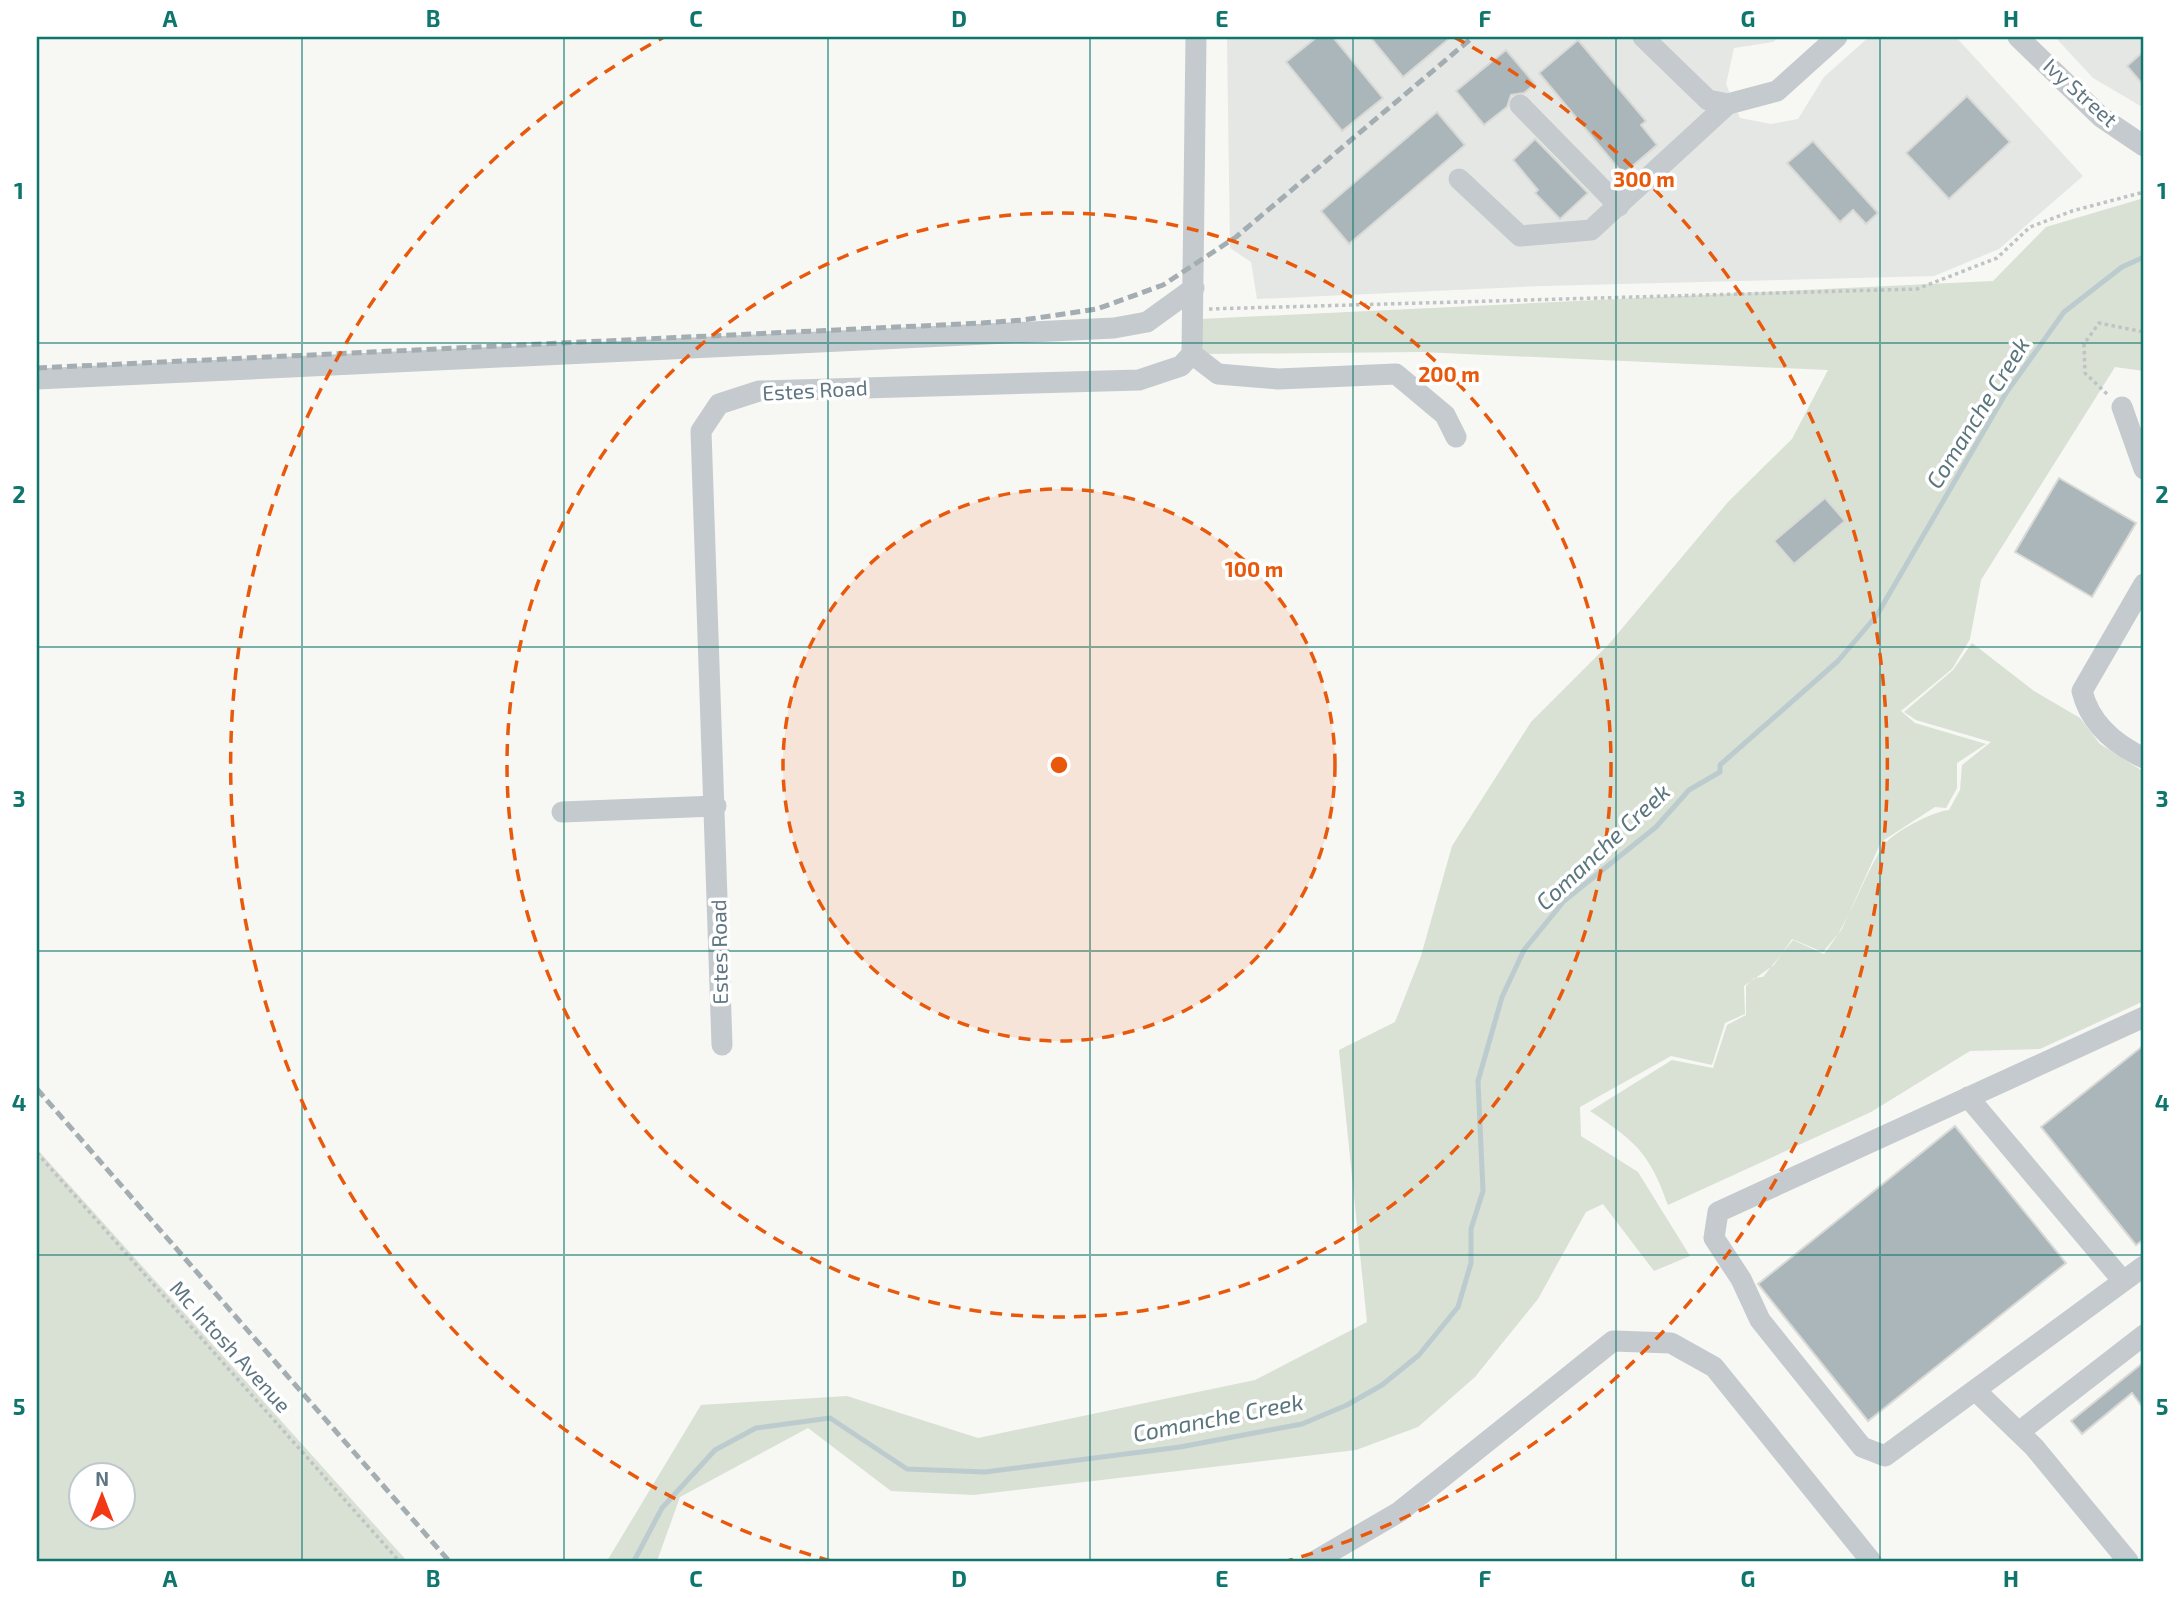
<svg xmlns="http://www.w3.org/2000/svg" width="2181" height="1598" font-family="'Exo 2',sans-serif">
<rect width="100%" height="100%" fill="#f7f7f4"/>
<path fill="#e5e7e5" d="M 1227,37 L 1779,37 L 1773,42 L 1734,48 L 1726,84 L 1740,118 L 1771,124 L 1798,119 L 1824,77 L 1869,37 L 1956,37 L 2083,176 L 1999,249 L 1934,276 L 1543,286 L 1257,299 L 1251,262 L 1230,248 Z
M 2055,37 L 2144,37 L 2144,108 L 2093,78 Z"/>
<path fill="#d9e0d4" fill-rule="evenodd" d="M 2144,198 L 2144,371 L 2115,367 L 1981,580 L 1970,639 L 1952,669 L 1901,711 L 1915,723 L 1986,744 L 1957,763 L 1957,788 L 1946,808 L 1935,807 L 1881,842 L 1842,929 L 1823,952 L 1792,939 L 1774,965 L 1744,986 L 1745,1014 L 1725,1023 L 1712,1065 L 1671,1056 L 1580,1107 L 1581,1136 L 1638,1172 L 1690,1256 L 1654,1271 L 1603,1204 L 1586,1212 L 1538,1299 L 1475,1377 L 1418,1427 L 1356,1450 L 974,1495 L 891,1491 L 808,1428 L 680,1497 L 657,1561 L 607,1561 L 701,1405 L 847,1396 L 978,1438 L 1255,1380 L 1367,1322 L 1339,1050 L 1395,1022 L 1421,956 L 1452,846 L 1531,722 L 1609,644 L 1728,502 L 1792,439 L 1828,370 L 1421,352 L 1203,354 L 1200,319 L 1993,281 L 2046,227 Z
M 1972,643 L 2034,691 L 2080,718 L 2100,744 L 2144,772 L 2144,1001 L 2040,1049 L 1970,1051 L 1871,1112 L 1668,1205 C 1649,1152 1636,1142 1590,1111 L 1672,1060 L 1713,1068 L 1727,1025 L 1746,1015 L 1746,986 L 1754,978 L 1763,977 L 1793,940 L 1824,954 C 1852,919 1861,880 1884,845 C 1893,832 1934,811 1949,810 L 1960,790 L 1962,765 L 1991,742 L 1916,720 L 1904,712 L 1953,670 Z
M 37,1149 L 407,1561 L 37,1561 ZM 80,1476 L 122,1476 L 122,1518 L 80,1518 Z"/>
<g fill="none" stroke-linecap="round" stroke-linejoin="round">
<path stroke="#bccbce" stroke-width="5" d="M 634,1561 L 662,1508 L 715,1450 L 756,1428 L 830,1418 L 907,1469 L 985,1472 L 1180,1447 L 1302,1424 L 1347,1405 L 1382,1385 L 1419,1355 L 1458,1307 L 1471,1263 L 1471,1229 L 1483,1191 L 1478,1081 L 1502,997 L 1524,950 L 1564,901 L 1656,827 L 1689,790 L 1720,772 L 1720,765 L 1838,661 L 1877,615 L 2006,393 L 2064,312 L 2122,267 L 2144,257"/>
</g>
<path fill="#aab6ba" stroke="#d9d9d6" stroke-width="2" d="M 1317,37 L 1333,37 L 1383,98 L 1342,131 L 1286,62 Z
M 1370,37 L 1451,37 L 1403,77 Z
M 1578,40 L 1646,121 L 1641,125 L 1657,145 L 1623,174 L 1539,73 Z
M 1506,50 L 1535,84 L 1524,93 L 1511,95 L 1507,107 L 1484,125 L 1456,91 Z
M 2144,51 L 2144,86 L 2127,66 Z
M 1967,96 L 2010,142 L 1949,199 L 1906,153 Z
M 1437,112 L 1465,145 L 1349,244 L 1321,211 Z
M 1535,139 L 1588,193 L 1560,219 L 1535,193 L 1538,190 L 1513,160 Z
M 1813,141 L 1878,213 L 1866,224 L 1853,210 L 1840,222 L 1787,163 Z
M 2059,478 L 2136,523 L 2092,597 L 2015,552 Z
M 1825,498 L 1845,521 L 1794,564 L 1774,541 Z
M 2144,1045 L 2144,1239 L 2136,1245 L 2041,1127 Z
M 1955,1126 L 2066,1263 L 1868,1421 L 1758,1284 Z
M 2144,1362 L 2144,1409 L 2132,1393 L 2082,1434 L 2071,1421 Z"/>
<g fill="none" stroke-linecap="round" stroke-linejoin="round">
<path stroke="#c0c3c5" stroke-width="3.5" stroke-dasharray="3.5 3.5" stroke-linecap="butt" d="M 1209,309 L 1917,289 L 1997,258 L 2030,227 L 2072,211 L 2144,192
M 2107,394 L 2085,373 L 2084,344 L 2099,323 L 2144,332
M 37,1153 L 399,1561"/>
<path stroke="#c4cacd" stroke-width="21" d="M 1643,37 L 1708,100 L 1728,104 L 1777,91 L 1837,37
M 2018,37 L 2101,117 L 2144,146
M 1520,105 L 1619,206
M 1459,179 L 1520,236 L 1591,230 L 1728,104
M 1192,354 L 1218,374 L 1278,379 L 1396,374 L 1445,415 L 1456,437
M 37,379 L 1114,328 L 1147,322 L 1194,288
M 2122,407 L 2144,469
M 2144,584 L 2082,691 C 2090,724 2114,744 2144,758
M 562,812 L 716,806
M 2144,1017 L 1718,1212 L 1714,1238 L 1741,1279 L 1760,1320 L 1862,1447 L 1885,1456 L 2144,1266
M 722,1045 L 701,431 L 719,404 L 759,391 L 1139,380 L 1181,366 L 1192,354 L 1196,37
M 1968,1097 L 2123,1281
M 1975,1390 L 2034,1447 L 2128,1561
M 2019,1432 L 2144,1335
M 1315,1561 L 1399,1512 L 1613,1341 L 1671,1343 L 1714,1367 L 1871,1561"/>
<path stroke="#a4adb2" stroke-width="5" stroke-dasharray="10 5" stroke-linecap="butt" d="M 37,368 L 982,323 L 1023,320 L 1097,309 L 1163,285 L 1236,237 L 1473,37
M 37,1089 L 449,1561"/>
</g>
<path fill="none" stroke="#0f766e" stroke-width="2" stroke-opacity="0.55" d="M 302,37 L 302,1561M 564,37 L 564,1561M 828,37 L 828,1561M 1090,37 L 1090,1561M 1353,37 L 1353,1561M 1616,37 L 1616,1561M 1880,37 L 1880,1561M 37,343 L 2144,343M 37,647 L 2144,647M 37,951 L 2144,951M 37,1255 L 2144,1255"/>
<circle cx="1059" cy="765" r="276" fill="#e8590c" fill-opacity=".12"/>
<g fill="none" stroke="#e8590c" stroke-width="3.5" stroke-dasharray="12 9">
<circle cx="1059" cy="765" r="276"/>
<circle cx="1059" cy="765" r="552"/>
<path d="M831 1561A828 828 0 0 1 664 37M1454 37A828 828 0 0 1 1287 1561"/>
</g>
<g text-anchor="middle" stroke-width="7" stroke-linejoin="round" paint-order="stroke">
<g font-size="21" fill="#5f7682" stroke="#fff">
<text transform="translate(2080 93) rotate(42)" y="7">Ivy Street</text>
<text transform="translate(815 391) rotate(-3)" y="7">Estes Road</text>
<text transform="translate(720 952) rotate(-91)" y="7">Estes Road</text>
<text transform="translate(230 1347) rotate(48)" y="7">Mc Intosh Avenue</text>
</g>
<g font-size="23" font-style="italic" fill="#5a767d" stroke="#fff">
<text transform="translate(1978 413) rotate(-58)" y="8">Comanche Creek</text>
<text transform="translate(1603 847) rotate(-43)" y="8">Comanche Creek</text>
<text transform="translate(1218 1418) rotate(-11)" y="8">Comanche Creek</text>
</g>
</g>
<circle cx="1059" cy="765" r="10" fill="#e8590c" stroke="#fff" stroke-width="3.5"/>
<g font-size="21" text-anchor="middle" font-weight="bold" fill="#e8590c" stroke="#fff" stroke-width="7" stroke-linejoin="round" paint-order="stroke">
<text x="1644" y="187">300 m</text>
<text x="1449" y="382">200 m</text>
<text x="1254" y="577">100 m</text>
</g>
<rect width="2181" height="1598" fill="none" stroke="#ffffff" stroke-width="77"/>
<g transform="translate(102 1496)"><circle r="33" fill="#ffffff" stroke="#bfc8cd" stroke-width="2"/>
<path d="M0-5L12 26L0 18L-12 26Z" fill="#f33818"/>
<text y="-10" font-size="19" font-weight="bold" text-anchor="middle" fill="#5f7682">N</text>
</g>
<rect x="38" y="38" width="2104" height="1522" fill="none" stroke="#0f766e" stroke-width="2.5"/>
<g font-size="23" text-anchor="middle" font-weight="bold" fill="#0f766e">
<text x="170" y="27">A</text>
<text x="433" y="27">B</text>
<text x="696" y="27">C</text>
<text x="959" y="27">D</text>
<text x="1222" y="27">E</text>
<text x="1485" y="27">F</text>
<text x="1748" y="27">G</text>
<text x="2011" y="27">H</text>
<text x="19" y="199">1</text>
<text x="2162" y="199">1</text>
<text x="19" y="503">2</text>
<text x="2162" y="503">2</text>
<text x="19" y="807">3</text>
<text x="2162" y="807">3</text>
<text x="19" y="1111">4</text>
<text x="2162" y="1111">4</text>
<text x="19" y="1415">5</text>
<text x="2162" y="1415">5</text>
<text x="170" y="1587">A</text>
<text x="433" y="1587">B</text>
<text x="696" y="1587">C</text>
<text x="959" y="1587">D</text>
<text x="1222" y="1587">E</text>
<text x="1485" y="1587">F</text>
<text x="1748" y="1587">G</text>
<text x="2011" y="1587">H</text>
</g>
</svg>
